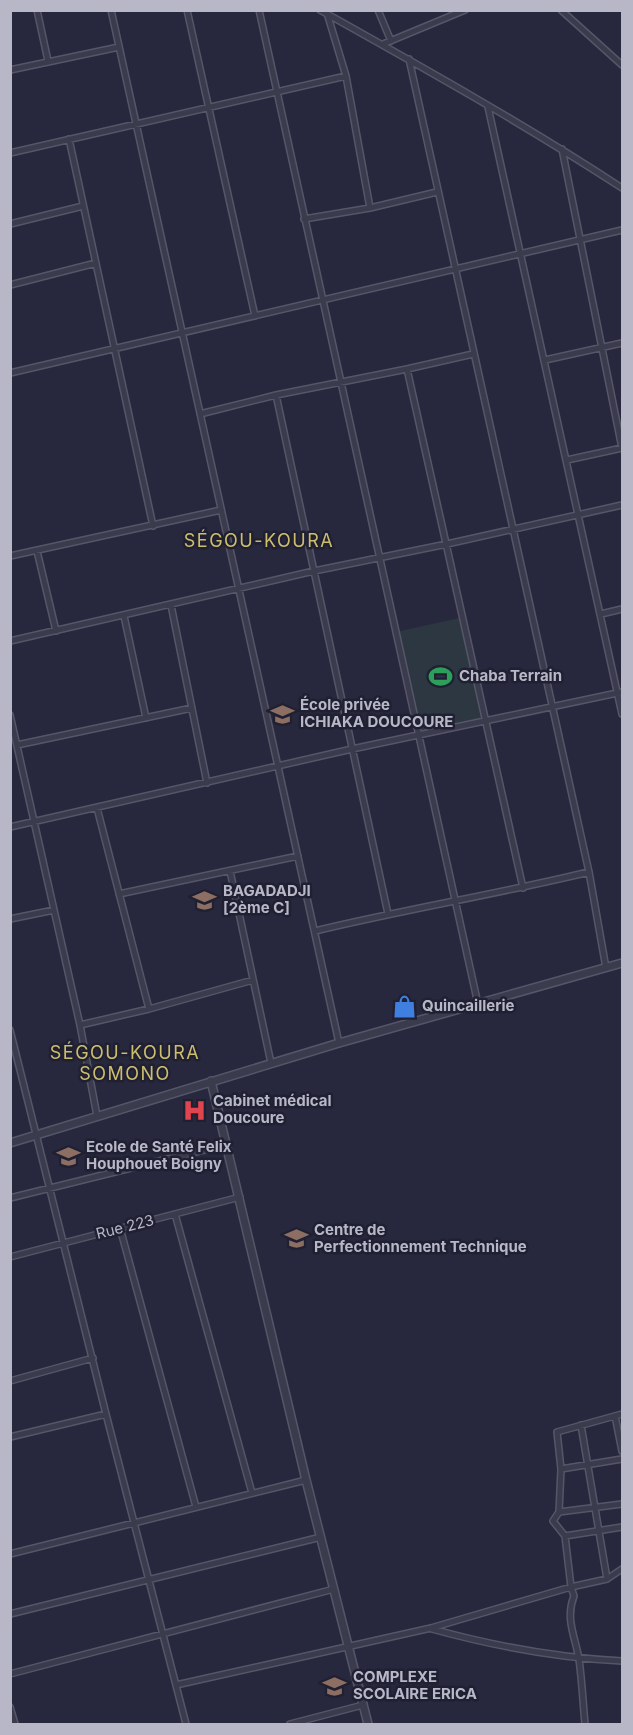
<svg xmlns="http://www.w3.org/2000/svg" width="633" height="1735" font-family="Inter,sans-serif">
<rect width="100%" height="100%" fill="#27283d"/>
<path fill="#2c3742" d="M 464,617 L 487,720 L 419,735 L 396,632 Z"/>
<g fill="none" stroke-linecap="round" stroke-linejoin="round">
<defs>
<path id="minor" d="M 37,10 L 48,61
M 111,10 L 339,1043
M 187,10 L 255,316
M 259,10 L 478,1004
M 320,10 C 422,67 524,124 622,188
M 378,10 L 391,41
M 561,10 L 622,65
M 327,13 L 346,76 L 370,208
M 383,44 L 465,10
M 409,59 L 589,872 L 606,968
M 10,70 L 119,47
M 488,107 L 622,714
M 69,139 L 153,526
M 562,149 L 622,448
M 10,153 L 346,76
M 304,219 L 370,208 L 437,192
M 10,224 L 83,206
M 10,285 L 96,263
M 545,360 L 622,343
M 407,369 L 523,888
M 10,373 L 622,230
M 276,395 L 388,914
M 200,414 L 276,395 L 407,369 L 473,354
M 567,460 L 622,448
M 37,551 L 56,631
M 10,556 L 221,510
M 171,605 L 207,783
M 601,614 L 622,609
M 124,616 L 146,718
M 10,641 L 314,571 L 447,544 L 622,505
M 10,715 L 80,1025 L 97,1116
M 17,745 L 192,708
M 97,808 L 149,1009
M 10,827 L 352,749 L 622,692
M 230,871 L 271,1063
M 119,894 L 298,856
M 10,919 L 54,910
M 315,931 C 406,909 498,894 589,872
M 80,1025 L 149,1009 L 253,980
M 10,1030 L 106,1414 L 186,1724
M 10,1198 L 228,1144
M 175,1214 L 252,1493
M 120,1228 L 196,1507
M 10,1257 L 240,1197
M 10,1381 L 93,1358
M 615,1416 L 622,1451
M 581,1425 L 607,1579
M 10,1437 L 106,1414
M 561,1469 L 622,1459
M 559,1512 L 622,1504
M 565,1536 L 622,1527
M 10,1554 L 306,1480
M 10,1614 L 321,1537
M 432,1629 C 494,1646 558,1658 622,1661
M 10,1674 L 334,1589
M 176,1685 L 431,1628 L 571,1587 L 607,1579 L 622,1569
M 10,1707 L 15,1724
M 290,1724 L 363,1705
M 585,1724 C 583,1703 582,1681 579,1659 C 575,1636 565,1619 574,1596 L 571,1587 L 565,1536 L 553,1521 L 559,1512 L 561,1469 L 557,1432 L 622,1414"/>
<path id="tertiary" d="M 211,1081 L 306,1480 L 368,1724
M 10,1143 L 339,1043 L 622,963"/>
</defs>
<use href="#minor" stroke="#565668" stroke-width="8"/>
<use href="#tertiary" stroke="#565668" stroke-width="10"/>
<use href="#minor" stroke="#3b3b4e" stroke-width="5"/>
<use href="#tertiary" stroke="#3b3b4e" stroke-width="7"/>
</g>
<defs>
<symbol id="stadium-bare" viewBox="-9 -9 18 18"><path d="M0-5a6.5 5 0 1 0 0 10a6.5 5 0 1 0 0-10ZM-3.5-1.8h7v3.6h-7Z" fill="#2e9e5b" stroke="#202033" stroke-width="2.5" paint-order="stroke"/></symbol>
<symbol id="school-bare" viewBox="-9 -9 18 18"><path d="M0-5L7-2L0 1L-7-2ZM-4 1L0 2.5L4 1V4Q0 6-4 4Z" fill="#8d6e63" stroke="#202033" stroke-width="2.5" paint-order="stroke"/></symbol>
<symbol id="shop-bare" viewBox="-9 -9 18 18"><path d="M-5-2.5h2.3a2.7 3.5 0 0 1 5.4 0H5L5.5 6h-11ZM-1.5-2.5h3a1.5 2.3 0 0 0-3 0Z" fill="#3f7fe0" stroke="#202033" stroke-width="2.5" paint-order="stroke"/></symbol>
<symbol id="hospital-bare" viewBox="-9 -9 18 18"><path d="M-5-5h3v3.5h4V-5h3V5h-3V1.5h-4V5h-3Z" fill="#e0444e" stroke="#202033" stroke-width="2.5" paint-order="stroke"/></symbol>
</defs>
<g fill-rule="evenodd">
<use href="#stadium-bare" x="424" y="660" width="33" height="33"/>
<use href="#school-bare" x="266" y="698" width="33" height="33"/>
<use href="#school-bare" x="188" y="884" width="33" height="33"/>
<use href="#shop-bare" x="388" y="990" width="33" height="33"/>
<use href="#hospital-bare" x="178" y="1094" width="33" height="33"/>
<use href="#school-bare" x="52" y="1140" width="33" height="33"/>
<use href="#school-bare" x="280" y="1222" width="33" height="33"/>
<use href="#school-bare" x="318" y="1670" width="33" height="33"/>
</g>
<g text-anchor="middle" stroke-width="5" stroke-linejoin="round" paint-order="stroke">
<g font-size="15" font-weight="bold" fill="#b7b7c8" stroke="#202033" text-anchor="start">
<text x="459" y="681">Chaba Terrain</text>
<text x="300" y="710">École privée<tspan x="300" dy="17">ICHIAKA DOUCOURE</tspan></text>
<text x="223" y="896">BAGADADJI<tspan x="223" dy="17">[2ème C]</tspan></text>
<text x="422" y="1011">Quincaillerie</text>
<text x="213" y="1106">Cabinet médical<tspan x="213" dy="17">Doucoure</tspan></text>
<text x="86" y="1152">Ecole de Santé Felix<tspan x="86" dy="17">Houphouet Boigny</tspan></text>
<text x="314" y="1235">Centre de<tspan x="314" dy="17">Perfectionnement Technique</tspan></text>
<text x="353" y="1682">COMPLEXE<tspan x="353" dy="17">SCOLAIRE ERICA</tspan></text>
</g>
<g font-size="15" fill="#b7b7c8" stroke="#202033">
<text transform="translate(125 1227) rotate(-14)" y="5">Rue 223</text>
</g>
<g font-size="18" letter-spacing="1.5" fill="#cdbd6e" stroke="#202033">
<text x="259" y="547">SÉGOU-KOURA</text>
<text x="125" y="1059">SÉGOU-KOURA<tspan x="125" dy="21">SOMONO</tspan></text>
</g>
</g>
<rect width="633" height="1735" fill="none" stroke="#b7b7c8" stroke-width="24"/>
</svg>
